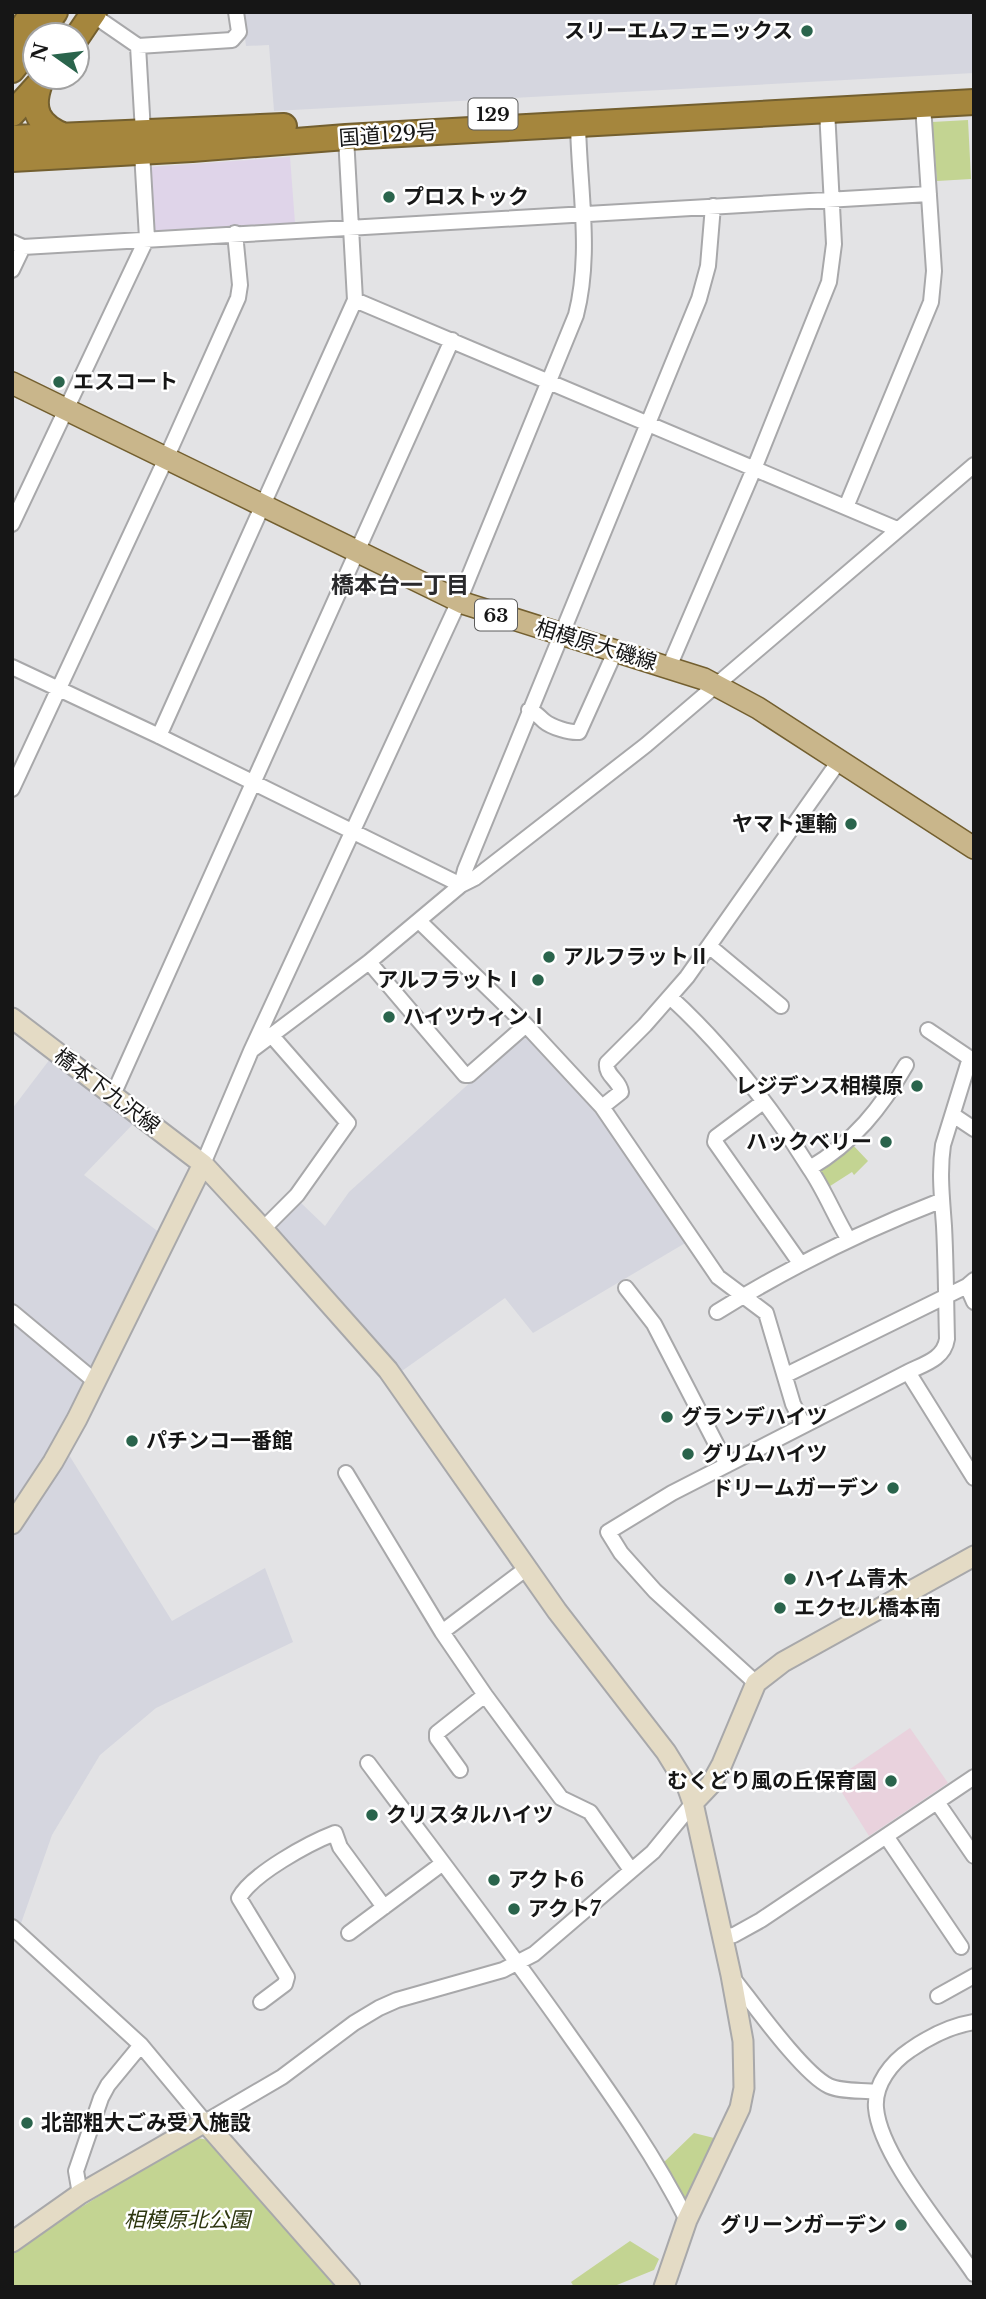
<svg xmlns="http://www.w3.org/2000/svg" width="986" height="2299" font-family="'Libre Baskerville','Noto Sans JP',serif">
<rect width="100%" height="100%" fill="#e3e3e5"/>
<path fill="#dfd4e9" d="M 290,157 L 295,223 L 155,232 L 152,229 L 149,167 Z"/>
<path fill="#d5d6df" d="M 242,12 L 974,12 L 974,73 L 274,111 L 269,45 L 246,46 Z
M 527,1031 L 600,1110 L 687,1242 L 533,1333 L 505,1298 L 399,1373 L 277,1231 L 276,1225 L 300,1202 L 325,1226 L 349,1192 Z
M 50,1059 L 134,1123 L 84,1175 L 160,1233 L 59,1437 L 12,1510 L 12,1109 Z
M 69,1455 L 172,1621 L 265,1568 L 293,1642 L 156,1708 L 100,1755 L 52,1835 L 18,1932 L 12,1928 L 12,1539 Z"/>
<path fill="#e9d2dd" d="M 910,1728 L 948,1783 L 869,1836 L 834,1780 Z"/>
<path fill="#c3d492" d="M 968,120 L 971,179 L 937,181 L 932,122 Z
M 851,1143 L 868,1161 L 854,1175 L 852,1172 L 827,1188 L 819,1173 L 820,1167 Z
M 694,2133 L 714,2138 L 685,2201 L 662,2164 Z
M 193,2137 L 208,2140 L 337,2287 L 12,2287 L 12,2254 L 64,2218 Z
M 630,2241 L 659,2259 L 654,2270 L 612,2287 L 574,2287 L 571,2282 Z"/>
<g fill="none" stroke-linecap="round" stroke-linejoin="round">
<defs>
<path id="street" d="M 93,15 L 138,46 L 143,132
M 138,46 L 232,40 L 239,32 L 236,12
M 12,242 L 23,247 L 929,194
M 12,270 L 23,247
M 355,300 L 897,529
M 846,507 L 931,302 L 934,271 L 923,105
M 12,524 L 147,238 L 142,152
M 12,667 L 159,736 L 461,885 L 465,870 L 699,299 L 708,266 L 713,206
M 669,667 L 754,469 L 829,282 L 834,244 L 827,110
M 529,710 C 537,713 538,716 544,721 C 551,727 570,733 579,732 L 615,652
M 159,736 L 355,300 L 346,137
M 12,789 L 169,452 L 238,298 L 240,285 L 235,233
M 419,921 L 526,1025 L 602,1107 L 718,1277 L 766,1313 L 793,1404 L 803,1424
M 709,946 L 781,1006
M 369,962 L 465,1075 L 469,1075 L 526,1025
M 670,997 C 722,1044 773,1109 810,1169 C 825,1191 835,1217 849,1240
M 252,1050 L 369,962 L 461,885 L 475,878 L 646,745 L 974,465
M 113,1095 L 452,340
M 763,1102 L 716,1137 L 715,1142 L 800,1263
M 602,1107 L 621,1092 C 620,1080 605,1076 607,1063 L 645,1025 L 687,977 L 839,761
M 953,1115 L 974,1129
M 203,1164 L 251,1051 L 459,601 L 576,315 C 592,253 579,186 578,124
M 810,1168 C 854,1142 881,1108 906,1065
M 263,1229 L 297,1195 L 348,1123 L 272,1036
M 967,1286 L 974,1302
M 626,1288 L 654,1324 L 727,1465
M 12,1312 L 96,1382
M 717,1312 C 788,1268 862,1231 940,1201
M 908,1372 L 974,1478
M 786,1375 L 967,1286 L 974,1280
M 346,1473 L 442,1632 L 485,1695 L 561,1798 L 590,1812 L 631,1870
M 442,1632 L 527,1568
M 756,1683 L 655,1591 L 621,1553 L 608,1532 L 672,1493 L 908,1372 C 924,1364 944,1359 947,1339 C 946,1301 946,1263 944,1226 C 942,1198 939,1172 943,1145 L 969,1061 L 968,1057 L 928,1030
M 368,1763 C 435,1853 503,1941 567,2032 C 610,2093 654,2154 687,2220
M 460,1770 L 437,1738 L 437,1733 L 485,1695
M 937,1802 L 974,1856
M 886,1836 L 961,1947
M 12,1927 L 141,2045 L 205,2122 L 282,2077 L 354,2023 L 379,2008 L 397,2000 L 503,1970 L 534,1954 L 653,1852 L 693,1803
M 349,1933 L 443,1863
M 723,1937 L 734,1935 L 761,1920 L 974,1777
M 732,1977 C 752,2002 803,2074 829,2086 C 842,2092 863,2090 877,2092
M 938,1996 L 974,1976
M 261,2002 L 285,1984 L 287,1977 L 239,1898 C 252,1874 309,1843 335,1833 L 340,1847 L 384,1907
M 974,2022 C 950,2026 930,2036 910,2050 C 892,2062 874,2084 876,2108 C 880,2156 946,2232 974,2274
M 80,2194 L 76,2171 L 101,2098 L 108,2085 L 141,2045"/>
<path id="secondary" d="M 12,1018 L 203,1164 L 263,1229 L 388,1370 L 557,1611 L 666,1752 L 687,1786 L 693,1803 L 731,1975 L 743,2041 L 744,2088 L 740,2108 L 687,2220 L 664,2287
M 12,1524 L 53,1462 L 77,1419 L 203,1164
M 693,1803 L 711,1784 L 722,1764 L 756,1683 L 783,1662 L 974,1556
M 12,2242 L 80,2194 L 205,2122 L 350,2287"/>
<path id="primary" d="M 12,383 L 463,603 L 704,679 L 758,708 L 974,848"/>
<path id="highway" d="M 39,35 L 55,12
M 77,37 L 94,12
M 12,43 L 33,12
M 12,70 L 35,41
M 40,83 C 30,110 38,125 64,136
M 12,114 L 40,83
M 12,138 L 284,126
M 12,159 L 192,149 L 346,137 L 974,102"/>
</defs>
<use href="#street" stroke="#a8a8aa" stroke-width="18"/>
<use href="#secondary" stroke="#a8a8aa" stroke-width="23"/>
<use href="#primary" stroke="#735f2f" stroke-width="24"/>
<use href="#highway" stroke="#735f2f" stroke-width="28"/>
<use href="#street" stroke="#fff" stroke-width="14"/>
<use href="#secondary" stroke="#e4dbc5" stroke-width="19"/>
<use href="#primary" stroke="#c9b68b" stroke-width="21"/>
<use href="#highway" stroke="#a5863d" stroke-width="24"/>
</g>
<g fill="#2a644c" stroke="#fff" stroke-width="2.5">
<circle cx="807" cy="31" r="7"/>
<circle cx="389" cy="197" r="7"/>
<circle cx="59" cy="382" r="7"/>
<circle cx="851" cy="824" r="7"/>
<circle cx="549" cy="957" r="7"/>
<circle cx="538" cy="980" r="7"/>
<circle cx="389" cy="1017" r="7"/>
<circle cx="917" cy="1086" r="7"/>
<circle cx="886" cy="1142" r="7"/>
<circle cx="667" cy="1417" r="7"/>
<circle cx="132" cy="1441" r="7"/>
<circle cx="688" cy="1454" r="7"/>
<circle cx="893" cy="1488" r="7"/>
<circle cx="790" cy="1579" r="7"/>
<circle cx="780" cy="1608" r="7"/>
<circle cx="891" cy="1781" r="7"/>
<circle cx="372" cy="1815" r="7"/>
<circle cx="494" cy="1880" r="7"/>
<circle cx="514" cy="1909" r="7"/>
<circle cx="27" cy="2123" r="7"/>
<circle cx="901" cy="2225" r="7"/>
</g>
<g text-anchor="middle" stroke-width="5" stroke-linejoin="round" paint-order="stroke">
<g fill="#fff" stroke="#5c5c5c" stroke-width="2">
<rect x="468.5" y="98.5" width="49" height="31" rx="5"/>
<rect x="475" y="599.5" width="42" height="31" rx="5"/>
</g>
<g font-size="19" font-weight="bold" fill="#161616">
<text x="493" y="121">129</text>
<text x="496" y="622">63</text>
</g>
<g font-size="21" font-weight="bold" fill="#161616" stroke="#fff" text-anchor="start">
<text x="793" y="38" text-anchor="end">スリーエムフェニックス</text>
<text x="403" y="204">プロストック</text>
<text x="73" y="389">エスコート</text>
<text x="837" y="831" text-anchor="end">ヤマト運輸</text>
<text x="563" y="964">アルフラットⅡ</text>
<text x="524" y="987" text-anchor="end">アルフラットⅠ</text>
<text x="403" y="1024">ハイツウィンⅠ</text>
<text x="903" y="1093" text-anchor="end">レジデンス相模原</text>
<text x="872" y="1149" text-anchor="end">ハックベリー</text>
<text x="681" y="1424">グランデハイツ</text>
<text x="146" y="1448">パチンコ一番館</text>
<text x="702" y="1461">グリムハイツ</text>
<text x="879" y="1495" text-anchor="end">ドリームガーデン</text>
<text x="804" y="1586">ハイム青木</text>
<text x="794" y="1615">エクセル橋本南</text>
<text x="877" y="1788" text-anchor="end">むくどり風の丘保育園</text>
<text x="386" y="1822">クリスタルハイツ</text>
<text x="508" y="1887">アクト6</text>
<text x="528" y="1916">アクト7</text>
<text x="41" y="2130">北部粗大ごみ受入施設</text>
<text x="887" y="2232" text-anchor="end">グリーンガーデン</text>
</g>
<g font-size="21" fill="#161616" stroke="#fff">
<text transform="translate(388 135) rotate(-4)" y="7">国道129号</text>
<text transform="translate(596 645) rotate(17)" y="7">相模原大磯線</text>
<text transform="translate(107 1091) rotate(37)" y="7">橋本下九沢線</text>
</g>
<g font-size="21" font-style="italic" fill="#2d360f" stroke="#fff">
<text x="187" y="2227">相模原北公園</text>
</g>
<g font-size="23" font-weight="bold" fill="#2a2a2c" stroke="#fff">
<text x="400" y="593">橋本台一丁目</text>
</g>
</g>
<rect width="986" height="2299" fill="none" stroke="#161616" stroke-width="28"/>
<g transform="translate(56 56) rotate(284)"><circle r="33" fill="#ffffff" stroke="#a2a2a2" stroke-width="2"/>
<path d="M0-5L12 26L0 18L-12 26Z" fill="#2a644c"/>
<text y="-10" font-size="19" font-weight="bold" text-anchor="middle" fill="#161616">N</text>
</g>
</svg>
